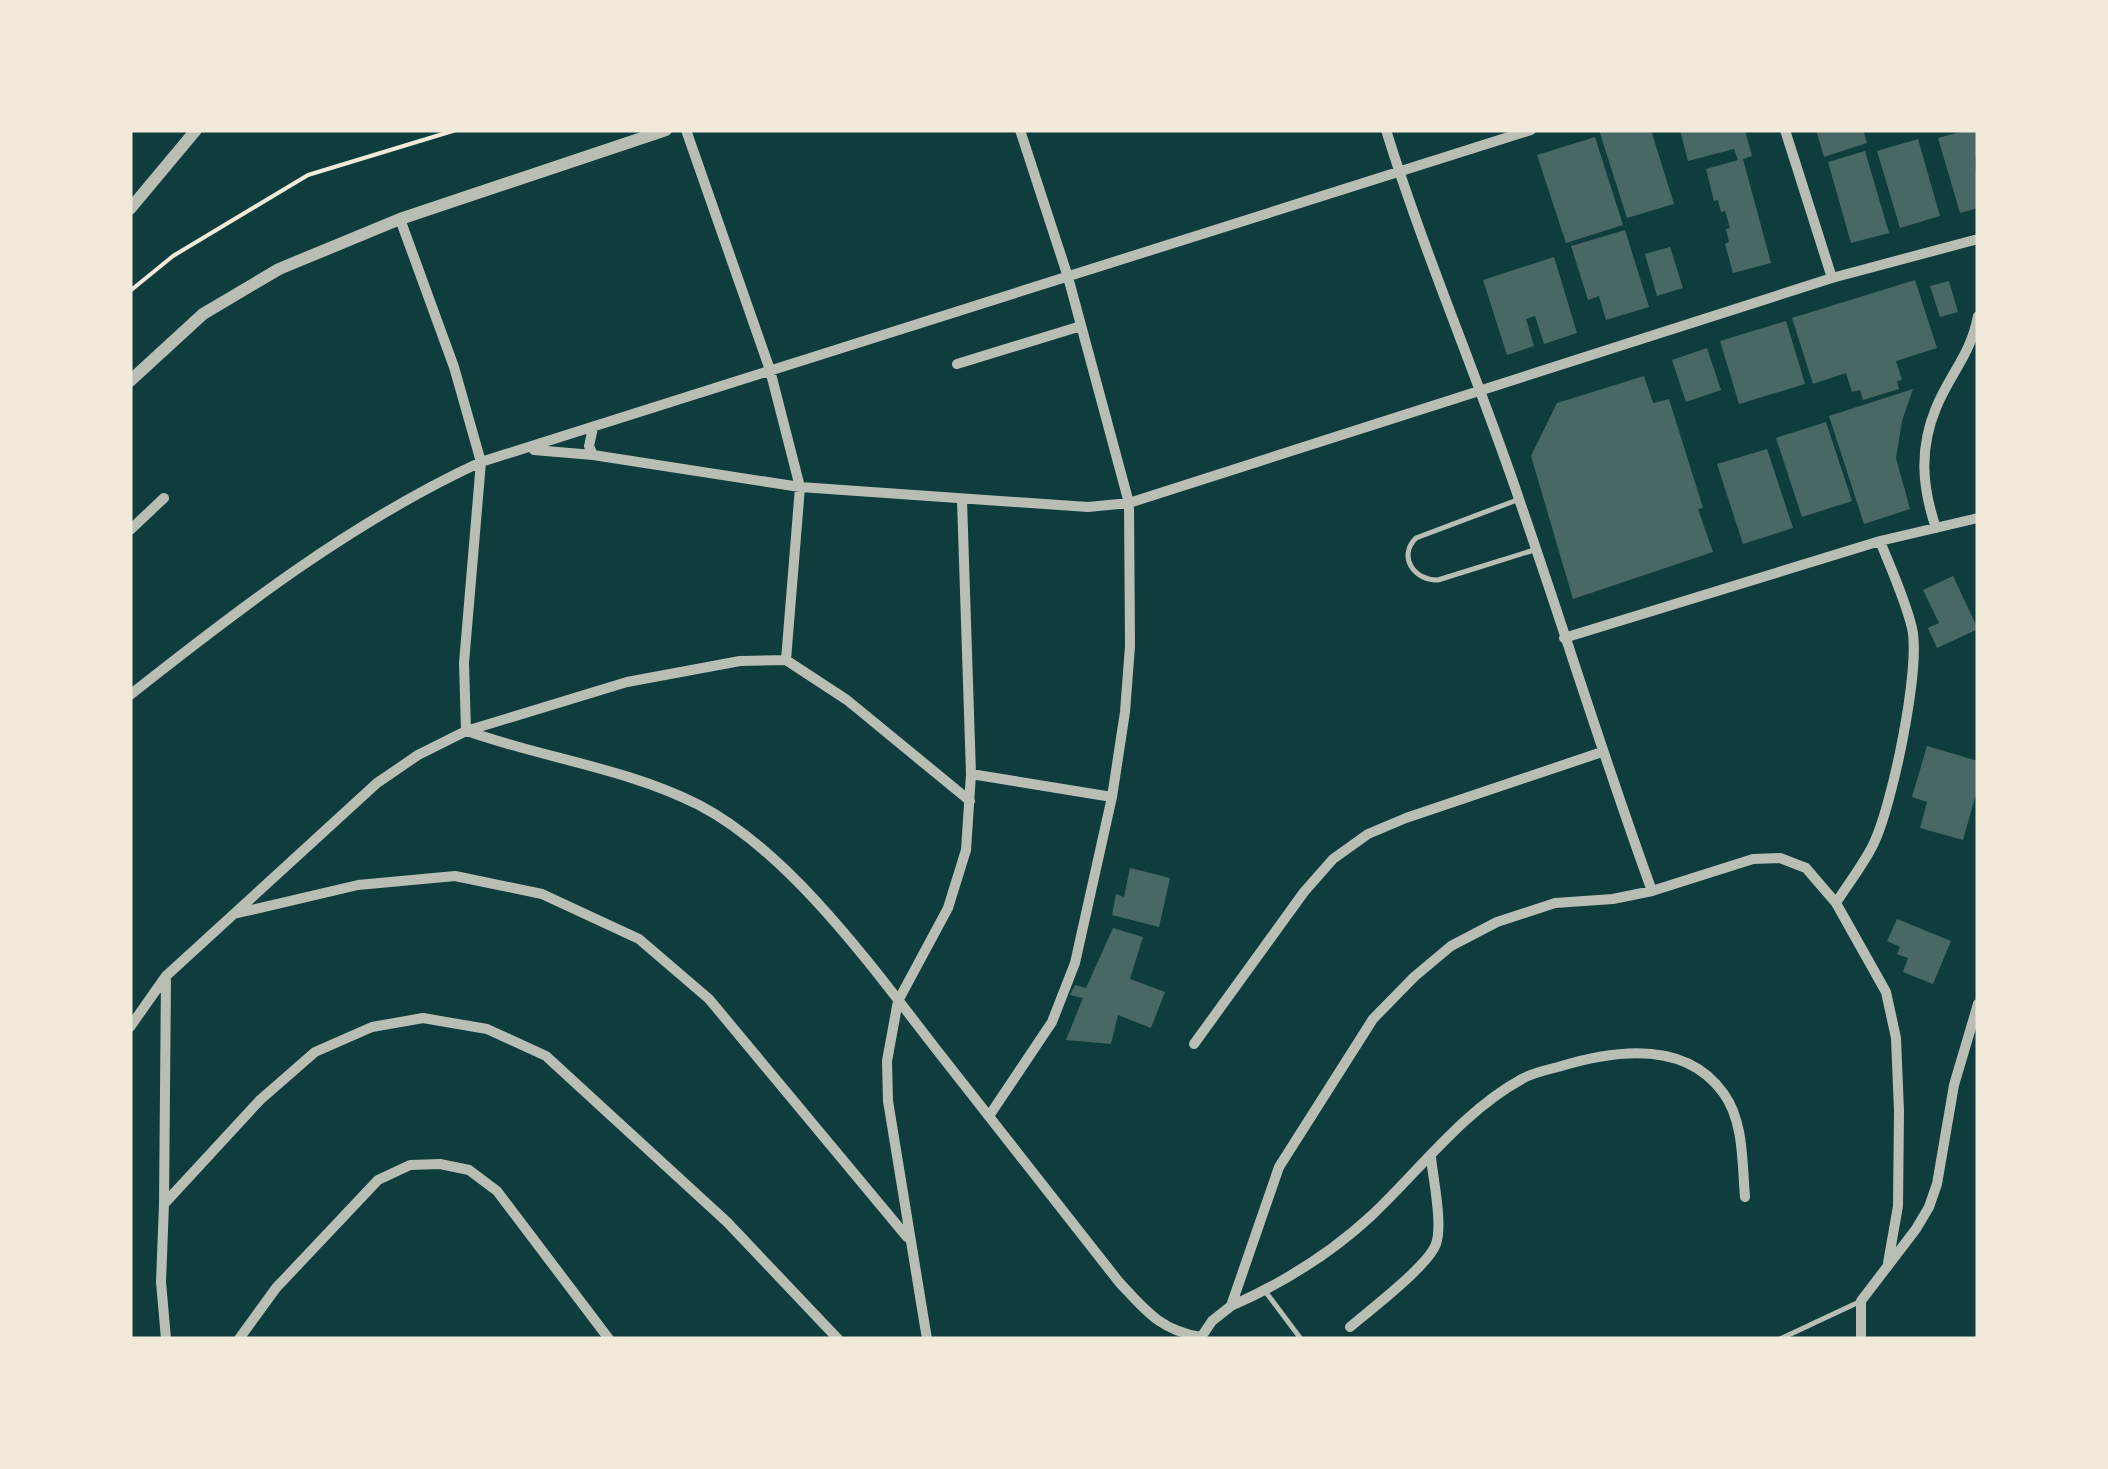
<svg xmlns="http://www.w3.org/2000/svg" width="2108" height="1469" font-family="Arial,sans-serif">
<rect width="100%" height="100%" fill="#0f3d3e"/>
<path fill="#486865" d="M 1599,130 L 1651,130 L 1674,204 L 1627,218 Z
M 1680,130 L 1745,130 L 1752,156 L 1743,159 L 1771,263 L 1733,273 L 1725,244 L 1729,242 L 1726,229 L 1730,228 L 1725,211 L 1721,212 L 1718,200 L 1714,201 L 1706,169 L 1738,160 L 1734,149 L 1688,161 Z
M 1816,130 L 1863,130 L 1867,143 L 1824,157 Z
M 1967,130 L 1978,130 L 1975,163 L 1978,208 L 1960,213 L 1938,138 Z
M 1595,137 L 1623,225 L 1566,243 L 1537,155 Z
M 1918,139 L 1940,216 L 1900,228 L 1877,151 Z
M 1865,151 L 1889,233 L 1851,243 L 1828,162 Z
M 1625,230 L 1649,307 L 1606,320 L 1599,296 L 1588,300 L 1571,246 Z
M 1670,247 L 1683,288 L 1657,296 L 1645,254 Z
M 1554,257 L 1577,333 L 1544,344 L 1535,316 L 1526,319 L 1534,346 L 1507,355 L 1483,280 Z
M 1915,280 L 1937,348 L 1896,361 L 1902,380 L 1897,381 L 1899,389 L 1863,400 L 1860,390 L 1852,392 L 1846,373 L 1813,384 L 1792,318 Z
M 1949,281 L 1958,312 L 1940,317 L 1930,286 Z
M 1786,321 L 1805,384 L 1739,404 L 1720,341 Z
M 1707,348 L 1721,390 L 1686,402 L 1672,360 Z
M 1644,376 L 1653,403 L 1669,399 L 1703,508 L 1698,509 L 1713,552 L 1573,599 L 1531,456 L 1557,403 Z
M 1913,389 L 1902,421 L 1896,458 L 1910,509 L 1864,524 L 1829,416 Z
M 1826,422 L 1852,501 L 1802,517 L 1776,438 Z
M 1767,449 L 1793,528 L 1743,544 L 1717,464 Z
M 1953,576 L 1978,629 L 1937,648 L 1928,628 L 1939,623 L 1923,590 Z
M 1927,746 L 1978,761 L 1978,787 L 1963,840 L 1920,828 L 1927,802 L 1912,797 Z
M 1130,868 L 1170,878 L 1159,927 L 1112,915 L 1116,894 L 1124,897 Z
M 1897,919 L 1951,941 L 1933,984 L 1903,972 L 1908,958 L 1897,954 L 1900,947 L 1887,941 Z
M 1113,928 L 1143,937 L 1130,979 L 1165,992 L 1151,1028 L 1118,1015 L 1111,1044 L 1066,1040 L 1083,998 L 1070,995 L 1075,985 L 1086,988 Z"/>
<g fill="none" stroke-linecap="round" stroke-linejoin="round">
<path stroke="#f1e9da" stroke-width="4" d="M 130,291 L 173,256 L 308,175 L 456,130"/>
<path stroke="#b8beb3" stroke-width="5" d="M 1517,500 L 1416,538 C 1397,557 1415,581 1438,580 L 1534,550
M 1265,1291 L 1301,1339
M 1780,1339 L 1859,1302"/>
<path stroke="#b8beb3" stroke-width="10" d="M 686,130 L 770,370 L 800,487 L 786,660
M 1386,130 C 1425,256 1478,377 1520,502 C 1565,632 1605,762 1652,891
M 1785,130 L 1832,278
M 400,219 L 454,367 L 481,462 L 464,663 L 466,731
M 957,364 L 1081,326
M 593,428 L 589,446 L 593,455
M 534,450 L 593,455 L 800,487 L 1088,507 L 1129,503 L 1832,278 L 1978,239
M 1936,528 C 1922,487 1919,449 1936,408 C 1950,374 1971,354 1978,316
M 130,530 L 164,498
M 1564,638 L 1880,541 L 1978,518
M 130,695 C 240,608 353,521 481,462 L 1531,130
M 467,731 C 543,758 626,768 699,805 C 791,853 873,968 936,1049 C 997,1127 1058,1204 1119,1282 C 1146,1311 1160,1330 1201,1337
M 971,774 L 1112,797
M 1836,903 C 1848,884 1863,865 1873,845 C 1892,807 1921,668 1912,628 C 1905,599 1891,569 1880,541
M 238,913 L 358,885 L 455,876 L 542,894 L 639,939 L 709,999 L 907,1237
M 130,1027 L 166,976 L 377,783 L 418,755 L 466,731 L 627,682 L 740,661 L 786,660 L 847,700 L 970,801
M 1194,1044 L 1304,892 L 1333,859 L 1368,834 L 1406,818 L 1602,752
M 989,1116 L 1052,1022 L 1075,963 L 1112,797 L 1125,712 L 1130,646 L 1129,503 L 1068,277 L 1020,130
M 164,1204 L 260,1100 L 315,1052 L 372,1027 L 423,1018 L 487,1029 L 546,1056 L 727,1222 L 838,1339
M 1231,1306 C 1283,1283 1329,1255 1371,1216 C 1419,1171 1463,1111 1522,1079 C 1532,1073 1546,1070 1558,1067 C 1613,1050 1686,1039 1724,1094 C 1744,1122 1742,1163 1745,1197
M 1350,1327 C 1370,1310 1428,1266 1436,1244 C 1443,1224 1433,1179 1431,1157
M 166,1339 L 161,1282 L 164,1204 L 166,977
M 239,1339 L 276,1288 L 378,1180 L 410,1165 L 440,1164 L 469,1170 L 497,1191 L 609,1339
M 927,1339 L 888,1101 L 887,1061 L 898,1001 L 948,908 L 966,850 L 971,774 L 962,500
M 1200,1339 L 1212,1321 L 1231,1306 L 1279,1167 L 1373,1019 L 1414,977 L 1451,946 L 1497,922 L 1555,903 L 1613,899 L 1652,891 L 1753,859 L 1780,858 L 1806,868 L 1836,903 L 1886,992 L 1896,1038 L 1899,1111 L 1898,1206 L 1888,1263
M 1861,1339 L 1861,1301 L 1916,1229 L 1929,1207 L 1937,1184 L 1954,1085 L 1978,1004"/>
<path stroke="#b8beb3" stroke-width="12" d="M 130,209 L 196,130
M 130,381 L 203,314 L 279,269 L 400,219 L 666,130"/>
</g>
<rect width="2108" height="1469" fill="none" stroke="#f1e9da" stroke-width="265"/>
</svg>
